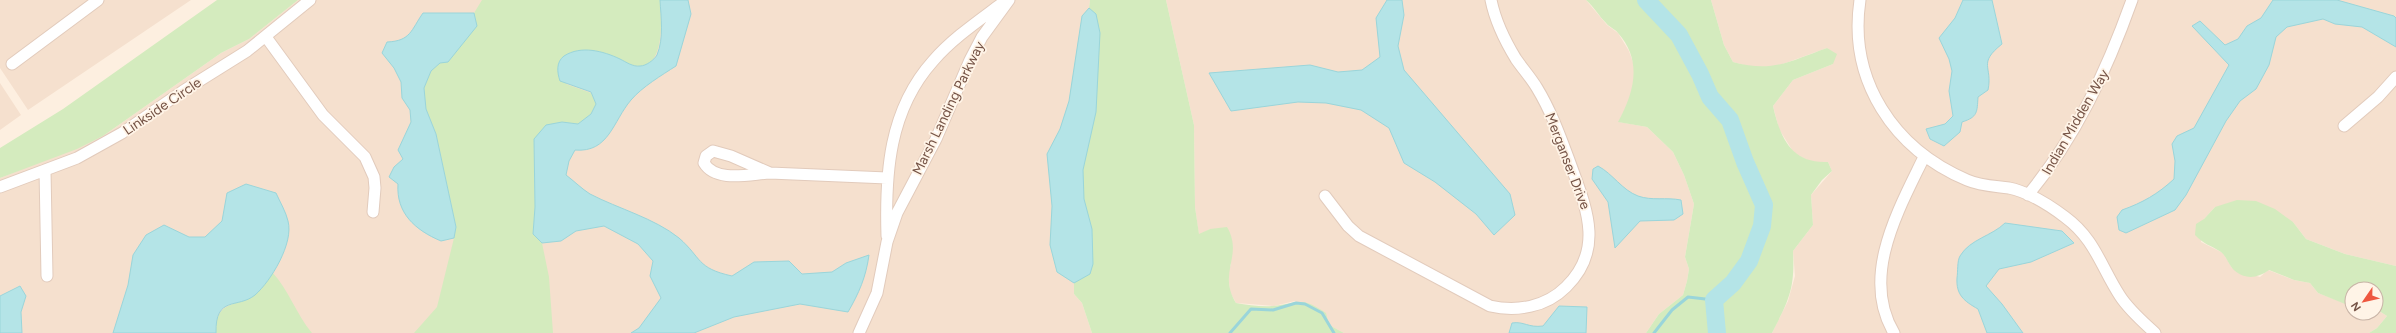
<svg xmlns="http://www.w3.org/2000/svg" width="2396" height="333" font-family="Figtree,sans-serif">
<rect width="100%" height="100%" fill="#fdefe0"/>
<path fill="#f5e0ce" d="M 0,0 L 191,0 L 28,110 L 0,68 Z
M 298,0 L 1090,0 L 1089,8 L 1082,16 L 1069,101 L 1060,129 L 1047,154 L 1052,206 L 1050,245 L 1057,272 L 1074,283 L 1074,294 L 1082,303 L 1092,333 L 0,333 L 0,178 L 103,136 L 221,53 L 249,39 Z
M 1166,0 L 1586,0 L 1607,25 L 1618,33 L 1629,51 L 1635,68 L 1634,84 L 1627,106 L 1619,122 L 1647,127 L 1673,152 L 1684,175 L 1694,204 L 1685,257 L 1689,269 L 1687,281 L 1683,295 L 1659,314 L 1646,333 L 1344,333 L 1328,325 L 1295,301 L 1274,306 L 1236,303 L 1230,292 L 1228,273 L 1231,264 L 1210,229 L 1199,235 L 1195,207 L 1194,125 Z
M 1711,0 L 2396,0 L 2396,266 L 2345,254 L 2306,239 L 2293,222 L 2215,207 L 2204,219 L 2201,242 L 2223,253 L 2232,268 L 2260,277 L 2268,270 L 2294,280 L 2310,283 L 2318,293 L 2352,306 L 2352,313 L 2376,313 L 2376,309 L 2387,316 L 2377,328 L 2369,333 L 1772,333 L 1788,301 L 1795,276 L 1793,251 L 1813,225 L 1811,195 L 1832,171 L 1828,162 L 1813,163 L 1794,153 L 1779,129 L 1773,106 L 1793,80 L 1833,64 L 1827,48 L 1772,68 L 1755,68 L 1733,62 L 1724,45 Z
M 0,83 L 21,115 L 0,130 Z"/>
<path fill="#d4ebbe" d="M 217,0 L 298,0 L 249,39 L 221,53 L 103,136 L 77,149 L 0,178 L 0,148 L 63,109 Z
M 482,0 L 660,0 C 661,17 666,68 638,66 C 631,66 625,62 618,59 C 602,51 587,49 570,53 L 566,84 L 591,93 L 596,104 L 591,114 L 578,124 L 562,122 L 534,139 L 535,207 L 533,234 L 542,243 L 549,277 L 553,333 L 414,333 L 437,307 L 454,238 L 456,227 L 436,134 L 426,109 L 424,88 L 431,71 L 440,63 L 448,61 L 476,26 L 474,13 Z
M 1090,0 L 1166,0 L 1194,125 L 1195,207 L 1199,234 L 1210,229 L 1227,227 C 1244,256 1217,272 1236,303 C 1248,305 1261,307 1273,306 C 1300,303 1301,296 1326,313 L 1329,325 L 1344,333 L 1092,333 L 1082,303 L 1074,294 L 1074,283 L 1057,272 L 1050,245 L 1052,206 L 1047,154 L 1060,129 L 1069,101 L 1082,16 L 1089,8 Z
M 1586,0 L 1711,0 L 1724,45 L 1733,62 C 1773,73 1790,61 1827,48 L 1837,54 L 1833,64 L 1793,80 L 1773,106 C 1780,137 1791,164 1828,162 L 1832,171 L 1822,180 L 1811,195 L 1813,225 L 1793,251 C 1795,289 1789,300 1772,333 L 1646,333 L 1659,314 L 1683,295 L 1687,281 L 1689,269 L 1685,257 L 1694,204 L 1684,175 L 1673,152 L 1647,127 L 1618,122 C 1634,93 1643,61 1618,33 C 1615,29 1609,27 1606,23 C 1599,16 1594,7 1586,0 Z
M 2237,200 L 2256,201 L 2275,209 L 2293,222 L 2306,239 L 2345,254 L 2396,266 L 2396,333 L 2369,333 L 2377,328 L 2387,316 L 2376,309 L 2376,289 L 2352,289 L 2350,306 L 2318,293 L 2310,283 L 2294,280 L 2269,270 C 2257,279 2243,280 2232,268 C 2228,263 2226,256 2221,252 C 2212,246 2203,244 2195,235 L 2196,224 L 2204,219 L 2215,207 Z
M 272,272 C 289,290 296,314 312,333 L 216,333 C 215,302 232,307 253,296 C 261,292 268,279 272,272 Z"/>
<path fill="#b4e4e7" stroke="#9ad5da" d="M 660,0 L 688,0 L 691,14 L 676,66 C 662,75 642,87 631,100 C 613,121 609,153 575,150 L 569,161 L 566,175 C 574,181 582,189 590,194 C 619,209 654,218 679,238 C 702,258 696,268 732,276 L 754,262 L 789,261 L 802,274 L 832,272 L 846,263 L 869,255 C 866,277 859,293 848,312 L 800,304 L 734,317 L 694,333 L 631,333 L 639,328 L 661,298 L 650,276 L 653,261 L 638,244 L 604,226 L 576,231 L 561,241 L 542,243 L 533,234 L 535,207 L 534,139 L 546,125 L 562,122 L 578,124 L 591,114 L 596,104 L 591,92 L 560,81 C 557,72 556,62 564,56 C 581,45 603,51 620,59 C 626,62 633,67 640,66 C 646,66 654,60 657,55 C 664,38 661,18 660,0 Z
M 1387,0 L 1402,0 L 1404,15 L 1398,46 L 1404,70 L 1510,194 L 1515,215 L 1494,235 L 1476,214 L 1435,182 L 1404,163 L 1389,128 L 1361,110 L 1326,103 L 1298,102 L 1231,111 L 1209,73 L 1310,65 L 1338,72 L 1362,70 L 1380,57 L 1376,18 Z
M 1963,0 L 1992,0 L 2002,44 C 1977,64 1993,66 1988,90 L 1978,97 C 1977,112 1978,117 1962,122 L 1960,132 L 1944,146 L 1930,139 L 1926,129 L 1945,124 L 1953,116 L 1949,91 L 1952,71 L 1949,59 L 1939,38 L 1955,18 Z
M 2273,0 L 2337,0 L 2394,16 L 2396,18 L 2396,47 L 2362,27 L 2335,24 L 2323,19 L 2287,27 L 2276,37 L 2269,65 L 2256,89 L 2240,101 L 2226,121 L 2186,195 L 2175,210 L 2126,233 L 2119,230 L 2117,217 L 2122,210 C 2142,203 2158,194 2174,179 L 2175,161 L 2172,144 L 2177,136 L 2194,128 L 2229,65 L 2192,26 L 2200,21 L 2225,45 L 2238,39 L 2247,26 L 2261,18 Z
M 1089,8 L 1096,14 L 1100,33 L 1096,112 L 1083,170 L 1084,199 L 1092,229 L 1093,264 L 1090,274 L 1074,283 L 1057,272 L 1050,245 L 1052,206 L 1047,154 L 1060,129 L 1069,101 L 1082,16 Z
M 423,13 L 474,13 L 477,26 L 448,62 L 440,63 L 431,71 L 424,88 L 426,109 L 436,134 L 456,227 L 454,238 L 441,241 C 415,230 396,213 398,184 L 389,177 L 394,167 L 403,159 L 398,150 L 411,122 L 410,110 L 402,98 L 401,82 L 394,68 L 382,53 L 387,42 C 411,41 411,30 423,13 Z
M 1598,166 C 1613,174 1622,190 1638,196 C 1652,201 1666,197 1681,200 L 1683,214 L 1674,220 L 1640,221 L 1615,248 L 1608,202 L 1592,179 L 1593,169 Z
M 246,184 L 276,193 C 280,202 286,212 288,221 C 294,243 271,281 255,295 C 238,309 215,295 216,333 L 113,333 L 128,285 L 133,255 L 146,235 L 164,225 L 189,237 L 205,237 L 222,221 L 227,193 Z
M 2005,223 L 2062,231 L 2074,243 L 2031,262 L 1999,269 L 1986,286 L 2002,304 L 2023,333 L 1987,333 L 1978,309 C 1964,301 1956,295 1957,278 C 1958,272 1957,261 1960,256 C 1970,239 1992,236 2005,223 Z
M 20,286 L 26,296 L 21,312 L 22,333 L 0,333 L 0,296 Z
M 1559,306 L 1587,307 L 1586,333 L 1509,333 L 1512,323 C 1524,321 1528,328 1543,326 Z"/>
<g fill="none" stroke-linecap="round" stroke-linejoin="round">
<path stroke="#9ad5da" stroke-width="3" d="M 1230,333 L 1251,309 L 1273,310 L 1296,303 L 1305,304 L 1322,313 L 1334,333
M 1654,333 L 1672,310 L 1688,297 L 1714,300"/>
<path stroke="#b4e4e7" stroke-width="18" d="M 1646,0 L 1679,35 L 1700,74 L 1710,97 L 1730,120 L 1745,162 L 1764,205 L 1762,226 L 1749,261 L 1733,283 L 1714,300 L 1717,333"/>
<defs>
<path id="minor" d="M 1860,0 C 1848,81 1894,149 1967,180 C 1981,186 1995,186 2009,188 C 2029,192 2049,205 2065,217 C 2095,239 2101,267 2120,296 C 2129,310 2142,321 2155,333
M 266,37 L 323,115 L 365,157 L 374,177 L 375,188 L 373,212
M 12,64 L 98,0
M 2344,126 L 2378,97 L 2396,77
M 45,170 L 47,276
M 770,173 C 750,174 716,183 704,163 L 706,156 L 713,151 L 731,156 L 770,173 L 887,178
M 0,187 L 77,158 L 122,133 L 183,91 L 247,51 L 310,0
M 2028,195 C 2076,137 2107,70 2132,0
M 1325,196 L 1348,226 L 1359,236 L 1490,306 C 1517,312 1546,307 1566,287 C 1606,248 1585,205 1569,160 C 1560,136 1551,111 1537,88 C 1531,78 1523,69 1516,59 C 1505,41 1495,20 1491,0
M 887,236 C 885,173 889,110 933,61 C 952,39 977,22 1001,4
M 859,333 L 877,293 L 887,242 L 897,213 L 936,139 L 970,60 L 982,37 L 1009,0
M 1894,333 C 1860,276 1899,209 1924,157"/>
</defs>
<use href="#minor" stroke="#e2cbbc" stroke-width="13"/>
<use href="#minor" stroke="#fff" stroke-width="11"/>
</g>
<g text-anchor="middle" stroke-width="3.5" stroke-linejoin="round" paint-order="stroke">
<g font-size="14" fill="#755346" stroke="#fff4e7">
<text transform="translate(162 106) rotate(-34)" y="5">Linkside Circle</text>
<text transform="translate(948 108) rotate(-64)" y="5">Marsh Landing Parkway</text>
<text transform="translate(2075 122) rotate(-60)" y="5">Indian Midden Way</text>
<text transform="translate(1568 161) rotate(69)" y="5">Merganser Drive</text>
</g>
</g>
<g transform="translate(2364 301) rotate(236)"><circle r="19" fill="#fff4e7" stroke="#c8b4a7"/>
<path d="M0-3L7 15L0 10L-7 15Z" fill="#ee573f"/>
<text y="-6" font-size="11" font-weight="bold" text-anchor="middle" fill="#755346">N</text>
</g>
</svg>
